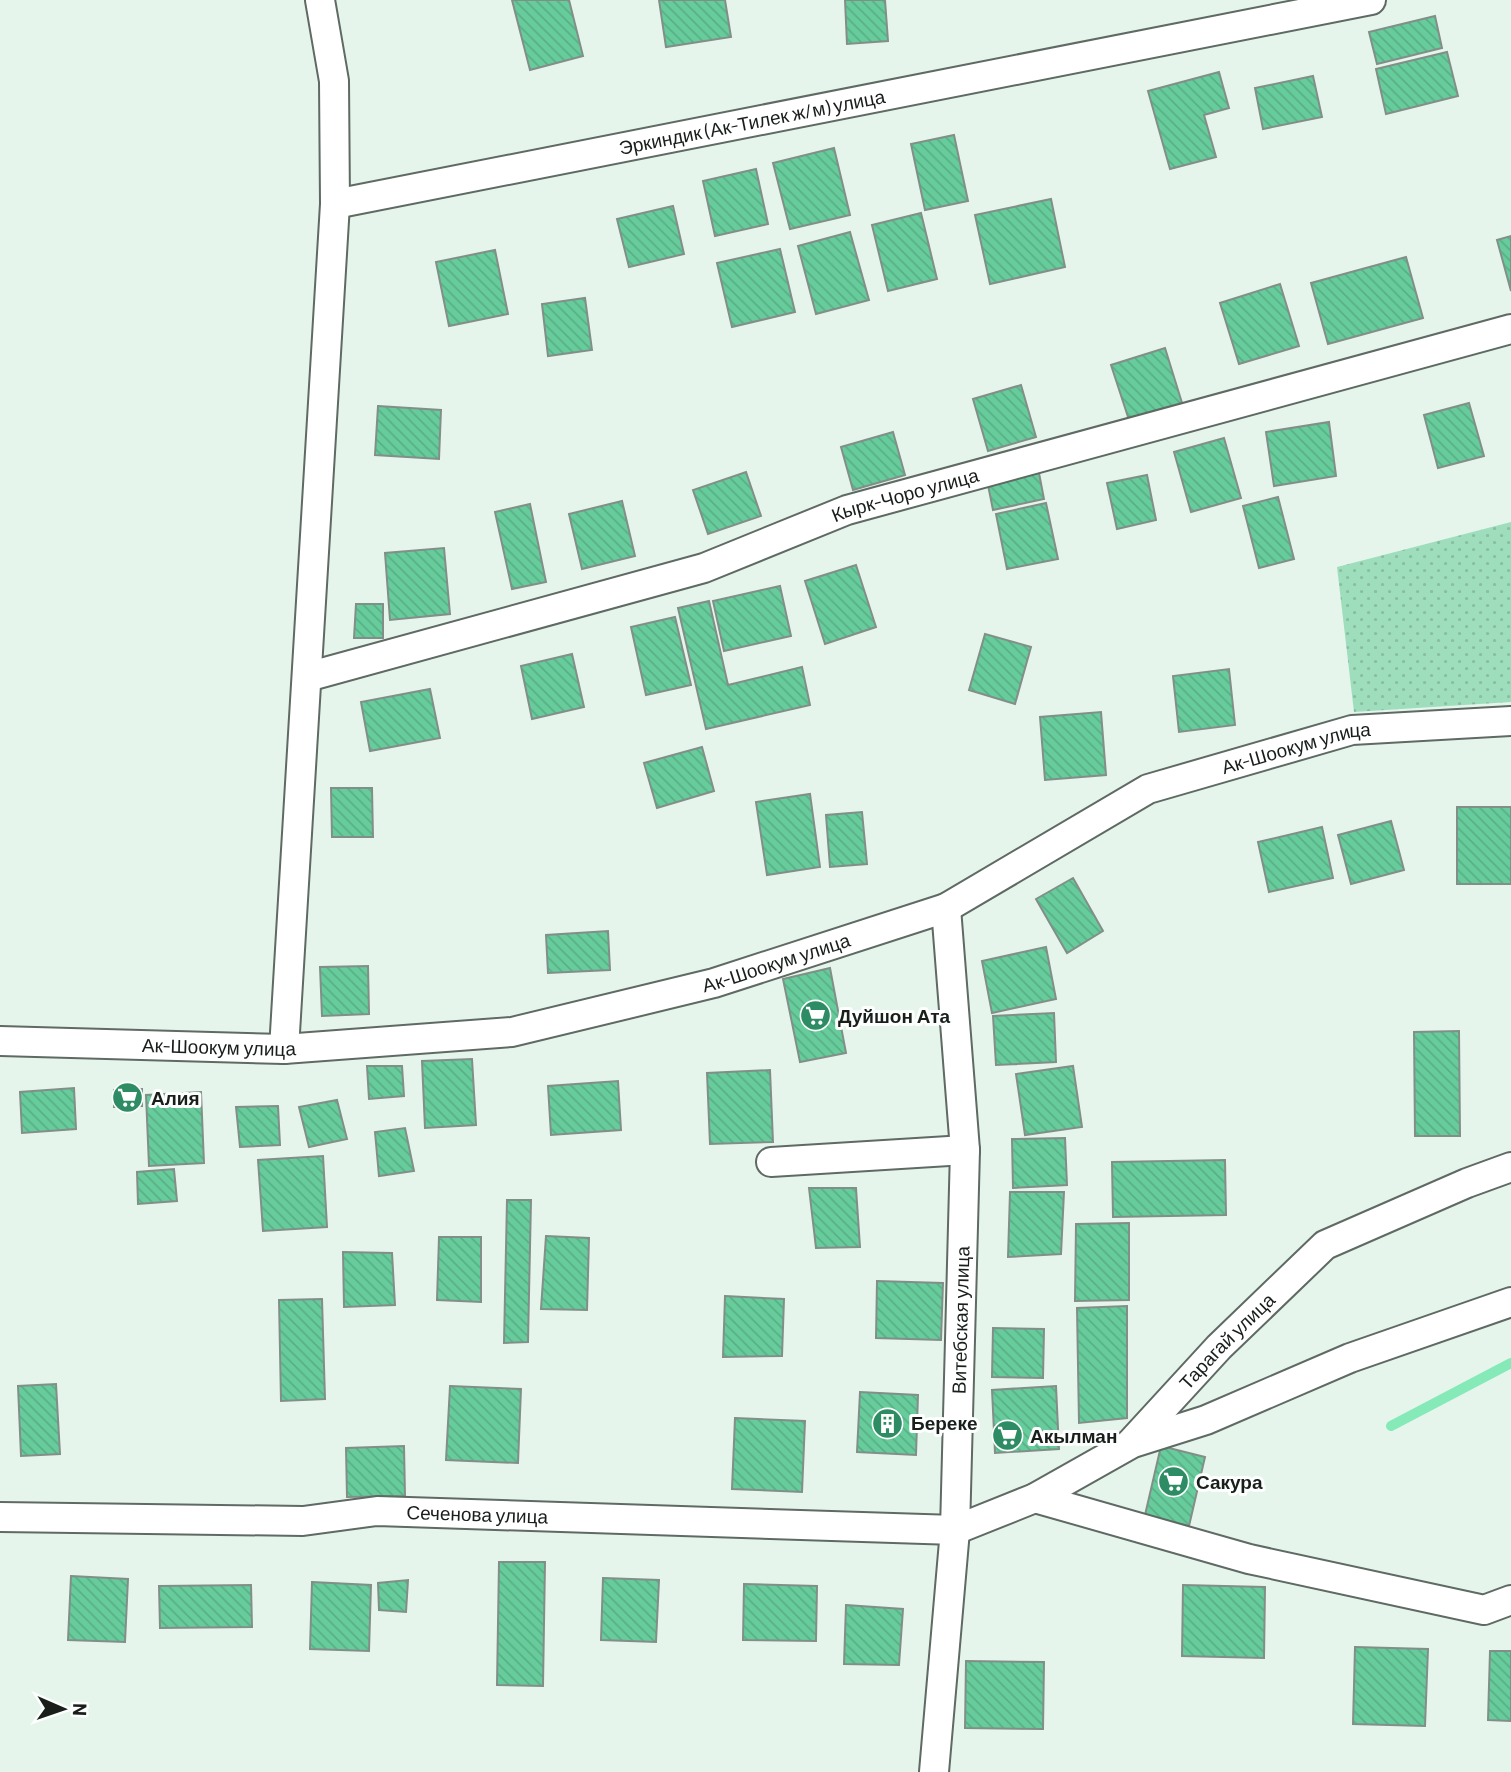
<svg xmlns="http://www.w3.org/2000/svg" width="1511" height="1772" font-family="Barlow,sans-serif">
<defs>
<pattern id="grass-dots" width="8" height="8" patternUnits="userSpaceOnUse" patternTransform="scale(1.75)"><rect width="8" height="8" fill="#9edebc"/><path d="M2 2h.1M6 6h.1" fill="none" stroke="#88bea1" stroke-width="1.8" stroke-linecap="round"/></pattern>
<pattern id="building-back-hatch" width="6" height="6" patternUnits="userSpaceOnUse" patternTransform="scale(1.75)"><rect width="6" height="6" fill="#67cc9c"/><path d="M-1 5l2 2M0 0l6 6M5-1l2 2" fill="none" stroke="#59af86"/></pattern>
</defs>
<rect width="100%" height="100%" fill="#e6f5ec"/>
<path fill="url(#grass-dots)" d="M 1511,522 L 1511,702 L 1354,712 L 1337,567 Z"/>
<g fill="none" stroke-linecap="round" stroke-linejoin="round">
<path stroke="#85eab8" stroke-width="10" d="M 1391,1426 L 1511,1363"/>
</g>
<path fill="url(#building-back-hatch)" stroke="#828f88" stroke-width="2" d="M 512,0 L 569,0 L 583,56 L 530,70 Z
M 659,0 L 725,0 L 731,37 L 666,47 Z
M 845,0 L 885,0 L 888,41 L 847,44 Z
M 1435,16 L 1442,48 L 1377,64 L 1369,32 Z
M 1447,52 L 1458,96 L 1386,114 L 1376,69 Z
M 1219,72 L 1229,108 L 1204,115 L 1216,157 L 1170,169 L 1148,91 Z
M 1313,76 L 1322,117 L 1263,129 L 1255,88 Z
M 954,135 L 968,201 L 925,210 L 911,144 Z
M 834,148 L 850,215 L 790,229 L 773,163 Z
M 756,169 L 768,224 L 715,236 L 703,181 Z
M 1051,199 L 1065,267 L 990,284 L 975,215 Z
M 673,206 L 684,254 L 629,267 L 617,219 Z
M 921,213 L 937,279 L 888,291 L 872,225 Z
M 850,232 L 869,300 L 816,314 L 798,246 Z
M 1511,236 L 1511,291 L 1497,240 Z
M 780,249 L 795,312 L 732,327 L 717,263 Z
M 495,250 L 508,314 L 449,326 L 436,262 Z
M 1406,257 L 1423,318 L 1328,344 L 1311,283 Z
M 1280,284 L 1299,346 L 1239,364 L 1220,303 Z
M 585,298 L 592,350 L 548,356 L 542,304 Z
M 1165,348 L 1183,406 L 1130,423 L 1111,365 Z
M 1021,385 L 1036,437 L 988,451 L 973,399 Z
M 1469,403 L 1484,456 L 1438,468 L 1424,415 Z
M 378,406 L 441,410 L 439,459 L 375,455 Z
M 1329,422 L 1336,476 L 1274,486 L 1266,432 Z
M 893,432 L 905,475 L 853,490 L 841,447 Z
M 1224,438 L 1241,498 L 1191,512 L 1174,452 Z
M 746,472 L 761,516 L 708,534 L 693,490 Z
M 1039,473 L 1044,499 L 993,510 L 988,485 Z
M 1147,475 L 1156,520 L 1117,529 L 1107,483 Z
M 1278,497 L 1294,559 L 1259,568 L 1243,506 Z
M 622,501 L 635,556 L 582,569 L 569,514 Z
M 1046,503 L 1058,559 L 1007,569 L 996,514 Z
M 530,504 L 546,582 L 512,589 L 495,512 Z
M 444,548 L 450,614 L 390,620 L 385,553 Z
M 856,565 L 876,627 L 825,644 L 805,581 Z
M 780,586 L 791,636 L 724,651 L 713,601 Z
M 709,601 L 728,685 L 802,667 L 810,705 L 706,729 L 678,608 Z
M 356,604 L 383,604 L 383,638 L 354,638 Z
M 675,617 L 691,685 L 646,695 L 631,627 Z
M 985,634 L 1031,647 L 1015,704 L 969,690 Z
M 572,654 L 584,707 L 532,719 L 521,666 Z
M 1229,669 L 1235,725 L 1179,732 L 1173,676 Z
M 430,689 L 440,738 L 370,751 L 361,702 Z
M 1101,712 L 1106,775 L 1045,780 L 1040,717 Z
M 702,747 L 714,791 L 657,808 L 644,763 Z
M 331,788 L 372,788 L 373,837 L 332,837 Z
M 810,794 L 820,867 L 767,875 L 756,802 Z
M 1457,807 L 1511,807 L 1511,884 L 1457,884 Z
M 862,812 L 867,864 L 830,867 L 826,815 Z
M 1391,821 L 1404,870 L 1351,884 L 1338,835 Z
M 1322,827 L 1333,878 L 1269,892 L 1258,842 Z
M 1073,878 L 1103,931 L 1067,953 L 1036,899 Z
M 608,931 L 610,970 L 548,973 L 546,935 Z
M 1046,947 L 1056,999 L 992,1013 L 982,961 Z
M 368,966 L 369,1014 L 322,1016 L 320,967 Z
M 830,968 L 846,1053 L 800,1062 L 783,979 Z
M 1054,1013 L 1056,1062 L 996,1065 L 993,1016 Z
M 1459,1031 L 1460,1136 L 1415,1136 L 1414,1032 Z
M 472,1059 L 476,1125 L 425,1128 L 422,1061 Z
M 367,1066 L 402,1066 L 404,1096 L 369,1099 Z
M 1073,1066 L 1082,1127 L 1025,1135 L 1016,1074 Z
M 770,1070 L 773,1142 L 710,1144 L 707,1073 Z
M 618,1081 L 621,1130 L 551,1135 L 548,1086 Z
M 74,1088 L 76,1129 L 22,1133 L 20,1092 Z
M 142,1089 L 142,1106 L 114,1107 L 114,1090 Z
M 201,1092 L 204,1163 L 149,1166 L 146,1095 Z
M 337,1100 L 347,1139 L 309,1147 L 299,1107 Z
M 278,1106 L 280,1145 L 240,1147 L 236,1107 Z
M 405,1128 L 414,1171 L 379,1176 L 375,1132 Z
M 1065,1138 L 1067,1185 L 1013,1188 L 1012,1139 Z
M 323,1156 L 327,1227 L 263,1231 L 258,1160 Z
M 1225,1160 L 1226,1215 L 1113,1217 L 1112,1162 Z
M 174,1169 L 177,1201 L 138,1204 L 137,1172 Z
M 809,1188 L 856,1188 L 860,1247 L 816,1248 Z
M 1010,1192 L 1064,1192 L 1061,1254 L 1008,1257 Z
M 507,1200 L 531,1200 L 528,1342 L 504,1343 Z
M 1129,1223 L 1129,1300 L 1075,1301 L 1076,1224 Z
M 546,1236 L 589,1238 L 587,1310 L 541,1309 Z
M 439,1237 L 481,1237 L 481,1302 L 437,1300 Z
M 343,1252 L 392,1253 L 395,1305 L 344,1307 Z
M 877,1281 L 943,1283 L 941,1340 L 876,1338 Z
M 725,1296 L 784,1299 L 782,1356 L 723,1357 Z
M 322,1299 L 325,1399 L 281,1401 L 279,1300 Z
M 1127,1306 L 1127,1418 L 1079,1423 L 1077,1308 Z
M 993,1328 L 1044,1329 L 1043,1378 L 992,1377 Z
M 56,1384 L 60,1454 L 21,1456 L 18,1386 Z
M 450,1386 L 521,1389 L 518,1463 L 446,1460 Z
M 1056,1386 L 1059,1449 L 995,1453 L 992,1390 Z
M 860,1392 L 918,1395 L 916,1455 L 857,1452 Z
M 735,1418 L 805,1421 L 802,1492 L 732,1489 Z
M 404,1446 L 405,1496 L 347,1497 L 346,1448 Z
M 1161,1446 L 1205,1457 L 1189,1526 L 1145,1515 Z
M 499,1562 L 545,1562 L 543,1686 L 497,1685 Z
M 71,1576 L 128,1579 L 125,1642 L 68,1640 Z
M 603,1578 L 659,1580 L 656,1642 L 601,1640 Z
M 408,1580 L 406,1612 L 379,1610 L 378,1583 Z
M 312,1582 L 371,1585 L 369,1651 L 310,1649 Z
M 744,1584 L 817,1586 L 816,1641 L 743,1640 Z
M 251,1585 L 252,1627 L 160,1628 L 159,1586 Z
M 1183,1585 L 1265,1587 L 1264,1658 L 1182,1656 Z
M 846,1605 L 903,1609 L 899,1665 L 844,1664 Z
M 1355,1647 L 1428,1649 L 1425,1726 L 1353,1724 Z
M 1490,1651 L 1511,1651 L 1511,1721 L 1488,1720 Z
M 966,1661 L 1044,1662 L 1043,1729 L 965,1728 Z"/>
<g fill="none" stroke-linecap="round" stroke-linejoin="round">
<defs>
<g id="minor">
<path id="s1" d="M 335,204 L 1371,0"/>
<path id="s2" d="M 307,677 L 704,568 L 847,510 L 1511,329"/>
<path id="s3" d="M 0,1041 L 284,1049 L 512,1032 L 714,983 L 946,908 L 1148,789 L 1352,730 L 1511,721"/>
<path d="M 284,1049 L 335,204 L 334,81 L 320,0"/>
<path d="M 771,1162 L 965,1150"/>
<path d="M 1130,1444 L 1206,1420 L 1350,1358 L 1511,1302"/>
<path d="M 1035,1498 L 1249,1559 L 1484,1610 L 1511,1600"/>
<path id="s4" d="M 0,1517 L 303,1521 L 377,1511 L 955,1530 L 1035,1498 L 1129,1445 L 1219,1347 L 1325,1245 L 1467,1183 L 1511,1167"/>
<path id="s5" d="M 934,1772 L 955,1530 L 965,1150 L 946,908"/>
</g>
</defs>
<use href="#minor" stroke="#5e6a63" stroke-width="32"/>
<use href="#minor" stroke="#fff" stroke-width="28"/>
</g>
<defs>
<symbol id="supermarket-disc" viewBox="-11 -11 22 22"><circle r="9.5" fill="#2e8c64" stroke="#fcfffd"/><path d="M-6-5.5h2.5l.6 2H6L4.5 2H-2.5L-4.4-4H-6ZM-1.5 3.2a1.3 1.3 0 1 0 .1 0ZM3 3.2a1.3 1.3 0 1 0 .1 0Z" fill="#fff"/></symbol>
<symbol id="building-disc" viewBox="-11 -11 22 22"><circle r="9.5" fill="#2e8c64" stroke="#fcfffd"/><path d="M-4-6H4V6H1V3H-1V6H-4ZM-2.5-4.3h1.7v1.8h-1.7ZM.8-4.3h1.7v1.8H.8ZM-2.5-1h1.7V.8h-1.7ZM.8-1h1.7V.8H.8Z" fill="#fff"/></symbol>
</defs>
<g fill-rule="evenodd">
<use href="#supermarket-disc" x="798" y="998" width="35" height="35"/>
<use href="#supermarket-disc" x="110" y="1080" width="35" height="35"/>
<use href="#building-disc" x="870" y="1406" width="35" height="35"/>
<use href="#supermarket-disc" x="990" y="1418" width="35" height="35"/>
<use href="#supermarket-disc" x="1156" y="1464" width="35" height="35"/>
</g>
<g text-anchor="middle" stroke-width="6" stroke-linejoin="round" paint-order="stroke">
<g font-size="19" fill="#191e1b" stroke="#fcfffd">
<text dy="7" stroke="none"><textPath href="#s1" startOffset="425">Эркиндик (Ак-Тилек ж/м) улица</textPath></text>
<text dy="7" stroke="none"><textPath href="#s2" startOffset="626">Кырк-Чоро улица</textPath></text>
<text dy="7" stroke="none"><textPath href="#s3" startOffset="1353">Ак-Шоокум улица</textPath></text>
<text dy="7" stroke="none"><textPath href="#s3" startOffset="786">Ак-Шоокум улица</textPath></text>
<text dy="7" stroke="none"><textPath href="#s3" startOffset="219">Ак-Шоокум улица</textPath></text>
<text dy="7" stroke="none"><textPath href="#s5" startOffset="453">Витебская улица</textPath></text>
<text dy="7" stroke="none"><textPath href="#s4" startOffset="1293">Тарагай улица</textPath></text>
<text dy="7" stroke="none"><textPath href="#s4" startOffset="478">Сеченова улица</textPath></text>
</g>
<g font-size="19" font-weight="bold" fill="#191e1b" stroke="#fcfffd" text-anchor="start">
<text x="838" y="1023">Дуйшон Ата</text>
<text x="151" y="1105">Алия</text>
<text x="911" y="1430">Береке</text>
<text x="1030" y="1443">Акылман</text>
<text x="1196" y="1489">Сакура</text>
</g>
</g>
<g transform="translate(63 1709) rotate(92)" stroke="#fcfffd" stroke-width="5" paint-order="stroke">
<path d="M0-5L12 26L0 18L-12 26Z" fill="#191e1b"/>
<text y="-10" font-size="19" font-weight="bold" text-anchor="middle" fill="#191e1b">N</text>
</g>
</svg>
